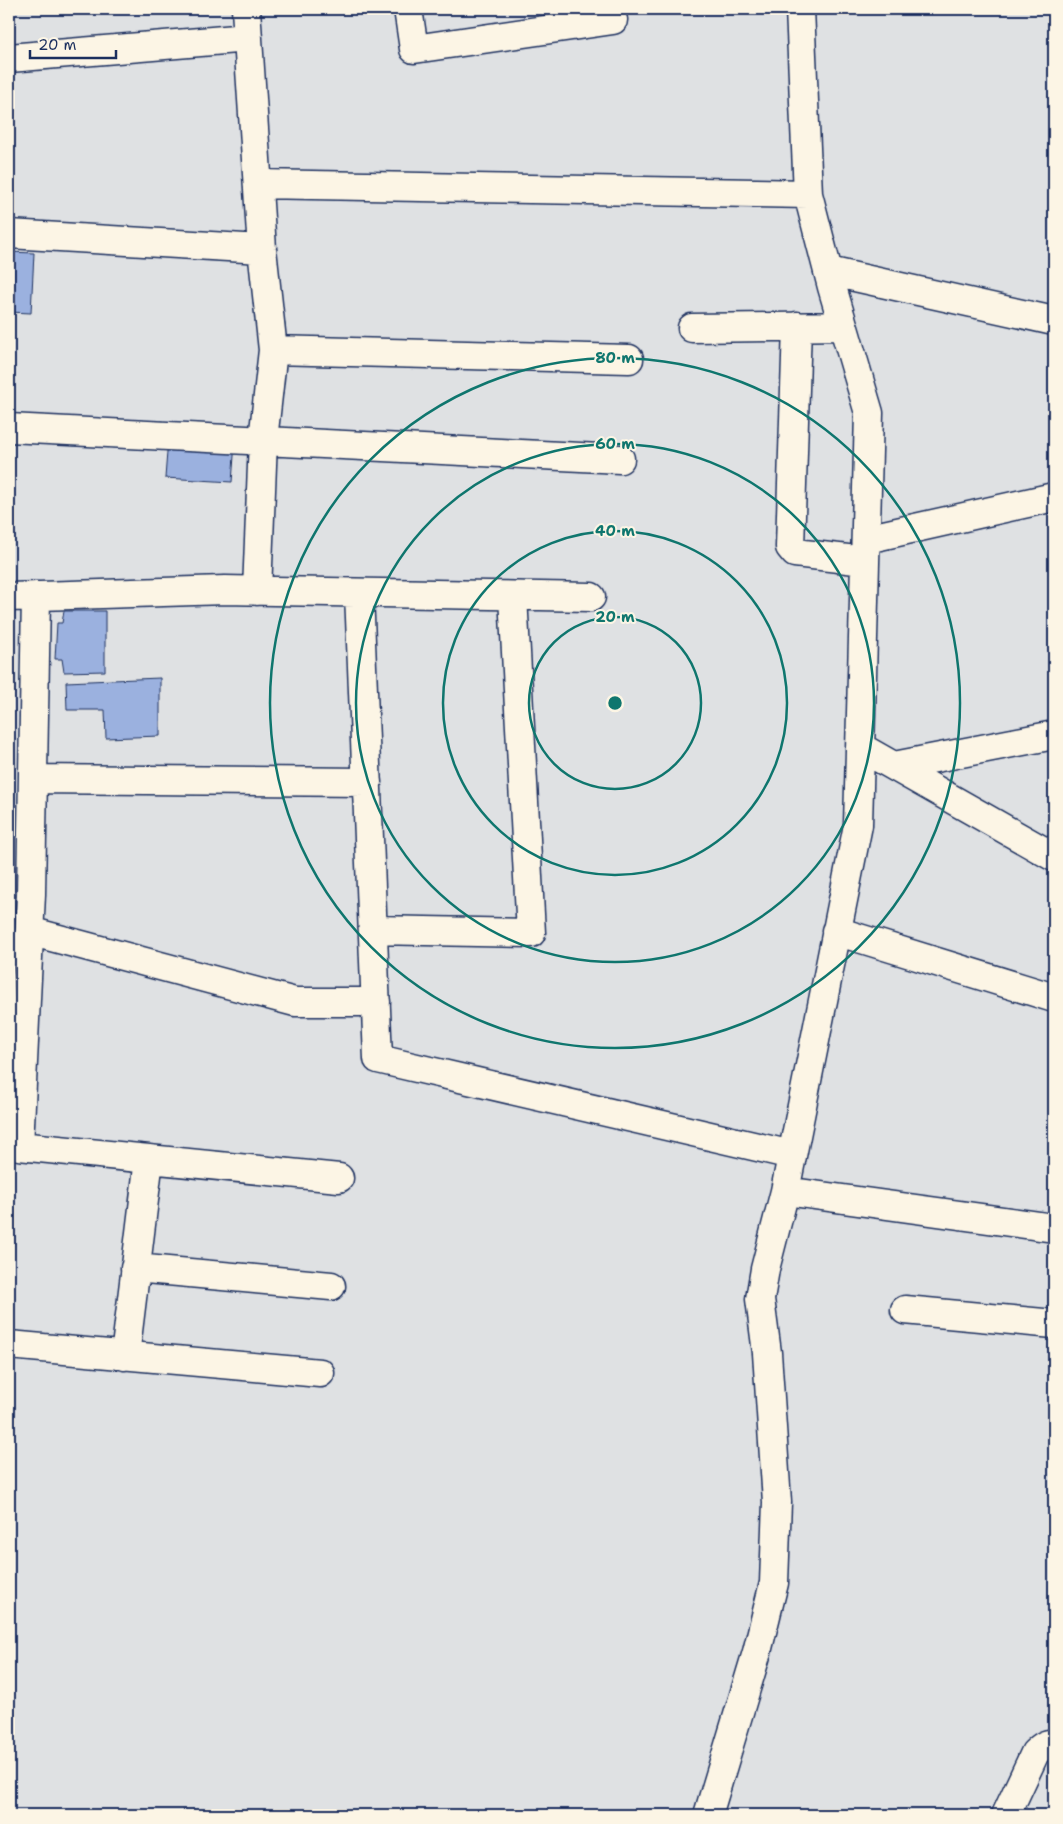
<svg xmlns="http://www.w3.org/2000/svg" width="1063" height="1824" font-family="'Shantell Sans',sans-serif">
<rect width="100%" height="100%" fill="#dfe1e3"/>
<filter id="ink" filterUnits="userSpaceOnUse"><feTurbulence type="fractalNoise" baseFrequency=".02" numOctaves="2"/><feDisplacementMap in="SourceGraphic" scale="10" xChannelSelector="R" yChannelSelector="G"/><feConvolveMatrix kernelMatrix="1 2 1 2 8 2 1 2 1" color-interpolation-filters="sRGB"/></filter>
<g filter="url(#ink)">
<path fill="#9bb1df" stroke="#1b2f5e" d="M 9,252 L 34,253 L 31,313 L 9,312 Z
M 168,439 L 235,443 L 232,482 L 165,478 Z
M 64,611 L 105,611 L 105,671 L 64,672 L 62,659 L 55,659 L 57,623 L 62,623 Z
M 160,678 L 160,736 L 106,738 L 105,710 L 67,710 L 66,682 Z"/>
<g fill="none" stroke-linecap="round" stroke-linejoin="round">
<defs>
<path id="street" d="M 246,9 L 262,249 L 273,350 L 263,440 L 257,591
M 408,9 L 414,49 L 613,20
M 9,58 L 248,38
M 258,184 L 808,194
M 9,234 L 262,249
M 828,271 L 1054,321
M 797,326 L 790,547 L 795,553 L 865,561
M 692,328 L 843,326
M 273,350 L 629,359
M 9,428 L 620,459
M 866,539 L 1054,497
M 359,593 L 378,1059 L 792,1155
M 36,596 L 31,894 L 19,1146 L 339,1178
M 9,597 L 225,590 L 591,597
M 860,747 L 1054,857
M 894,766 L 1054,735
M 33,779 L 367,782
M 373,930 L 531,933 L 513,596
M 29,931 L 295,1002 L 376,1002
M 836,931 L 1054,998
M 785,1191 L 1054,1228
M 135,1268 L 331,1286
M 905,1310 L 1054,1324
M 9,1345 L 320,1373
M 125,1356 L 149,1159
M 708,1815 L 757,1652 L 774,1583 L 777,1502 L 767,1353 L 760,1299 L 765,1269 L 785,1191 L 858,825 L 869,413 L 832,287 L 808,194 L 800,9
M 1006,1815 L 1035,1753 C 1041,1747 1046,1743 1054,1744"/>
</defs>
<use href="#street" stroke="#1b2f5e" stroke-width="31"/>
<use href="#street" stroke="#fcf5e5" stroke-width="28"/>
</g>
</g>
<g fill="none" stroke="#0f766e" stroke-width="2.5">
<circle cx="615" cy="703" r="86"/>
<circle cx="615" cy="703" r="172"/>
<circle cx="615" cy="703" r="259"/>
<circle cx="615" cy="703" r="345"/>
</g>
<circle cx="615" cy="703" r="8" fill="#0f766e" stroke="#fcf5e5" stroke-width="2.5"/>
<g font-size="15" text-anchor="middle" font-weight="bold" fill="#0f766e" stroke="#fcf5e5" stroke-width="4" stroke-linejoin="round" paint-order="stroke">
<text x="615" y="363">80 m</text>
<text x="615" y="449">60 m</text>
<text x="615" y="536">40 m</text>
<text x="615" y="622">20 m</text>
</g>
<rect width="1063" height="1824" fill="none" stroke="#fcf5e5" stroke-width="30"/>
<rect x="15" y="15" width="1033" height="1794" fill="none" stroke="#1b2f5e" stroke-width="2" filter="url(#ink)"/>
<path d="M30 50v8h86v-8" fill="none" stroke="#1b2f5e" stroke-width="2.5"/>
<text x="38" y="50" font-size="15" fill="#1b2f5e" stroke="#fcf5e5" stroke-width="4" paint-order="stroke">20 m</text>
</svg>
